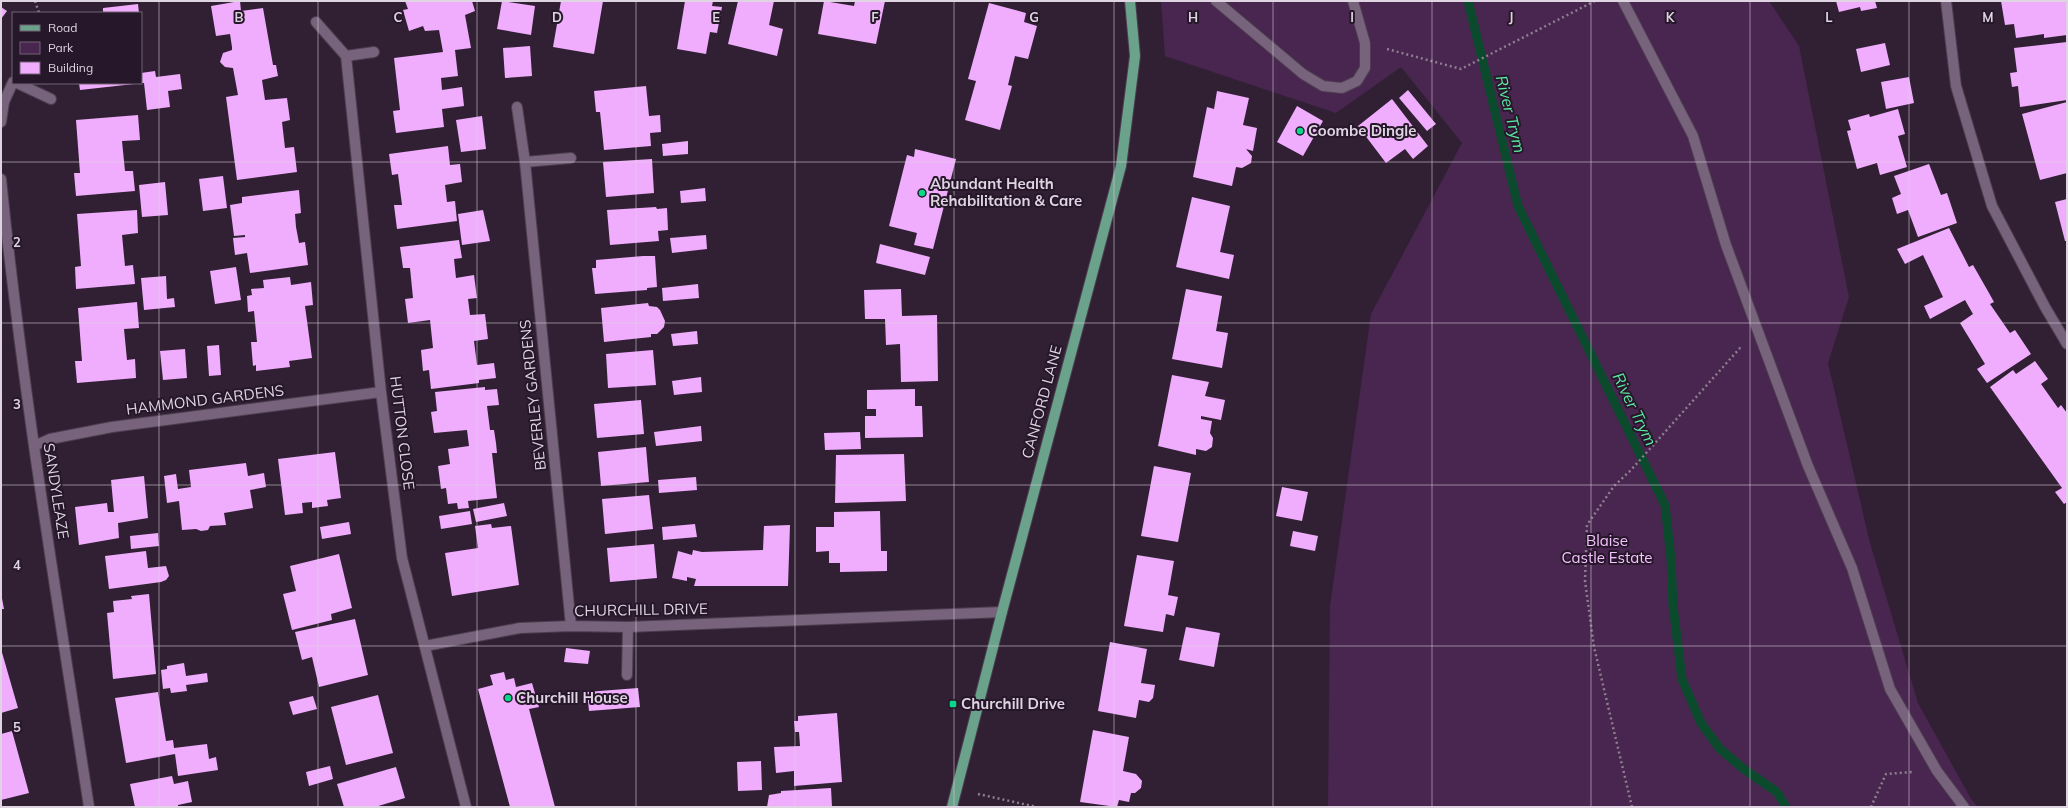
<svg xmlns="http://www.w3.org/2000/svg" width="2068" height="808" font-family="Mulish,sans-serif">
<rect width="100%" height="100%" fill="#312034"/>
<path fill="#48264f" d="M 1161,1 L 1769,1 L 1799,46 L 1849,297 L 1828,363 L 1870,543 L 1918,703 L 1971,799 L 1978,807 L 1328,807 L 1330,606 L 1371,314 L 1462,143 L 1401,67 L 1336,113 L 1165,56 Z"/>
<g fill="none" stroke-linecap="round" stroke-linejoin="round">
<path stroke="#0c4a2e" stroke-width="9" d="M 1468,1 L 1518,206 L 1665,505 L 1671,559 L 1673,606 L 1682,679 L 1701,723 L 1720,749 L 1745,770 L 1777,792 L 1786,807"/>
</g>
<path fill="#f0adfd" d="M 240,1 L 241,11 L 263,8 L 273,65 L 276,65 L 278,76 L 262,80 L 265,100 L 287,98 L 290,120 L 282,122 L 285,148 L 294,147 L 297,172 L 237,180 L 226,97 L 238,95 L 233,68 L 225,67 L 220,62 L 223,53 L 232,50 L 232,47 L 230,34 L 216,36 L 211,6 Z
M 405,1 L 472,1 L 475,11 L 465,15 L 471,48 L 455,50 L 458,76 L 441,78 L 442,90 L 462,87 L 464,106 L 442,109 L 444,127 L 396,133 L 393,111 L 400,110 L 394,58 L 443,52 L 439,30 L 425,31 L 423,26 L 409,31 L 403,10 L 408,9 Z
M 502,1 L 535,6 L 531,35 L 497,29 Z
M 561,1 L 603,1 L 594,54 L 553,47 Z
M 685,1 L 713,1 L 712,6 L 722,7 L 717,33 L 710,32 L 706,54 L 677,49 Z
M 738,1 L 774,1 L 769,25 L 783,29 L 777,56 L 728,44 Z
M 824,1 L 854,6 L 855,1 L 885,1 L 876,44 L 818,34 Z
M 1836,1 L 1875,1 L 1877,8 L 1861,11 L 1860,7 L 1839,12 Z
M 2001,1 L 2067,1 L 2067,35 L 2044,38 L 2044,34 L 2016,38 L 2014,24 L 2005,25 Z
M 989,3 L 1026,13 L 1024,22 L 1037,26 L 1028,59 L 1015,56 L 1008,85 L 1012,86 L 1000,130 L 965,120 L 976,81 L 968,79 Z
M 138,4 L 139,13 L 103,13 L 103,8 Z
M 1,7 L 7,11 L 1,19 Z
M 2067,42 L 2067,100 L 2020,107 L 2018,86 L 2012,87 L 2010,73 L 2017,72 L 2014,48 Z
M 1885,43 L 1890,65 L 1861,72 L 1856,49 Z
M 530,46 L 532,76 L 505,78 L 503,48 Z
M 155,71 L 156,77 L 180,74 L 182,89 L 168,91 L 170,107 L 147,110 L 144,83 L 141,83 L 141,73 Z
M 1909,77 L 1914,103 L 1886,109 L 1881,82 Z
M 79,83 L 134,83 L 134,84 L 80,90 Z
M 646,86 L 649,116 L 660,115 L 661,132 L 650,133 L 651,146 L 604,150 L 600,112 L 596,112 L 594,91 Z
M 1408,90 L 1436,124 L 1427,131 L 1399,98 Z
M 1217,91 L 1249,98 L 1243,125 L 1257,128 L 1253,151 L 1246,149 L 1252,156 L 1251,163 L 1242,168 L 1236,167 L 1232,186 L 1193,177 L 1207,107 L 1214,109 Z
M 1392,99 L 1428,146 L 1413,159 L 1405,149 L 1386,163 L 1358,126 Z
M 2067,102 L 2067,173 L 2040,180 L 2022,114 Z
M 1297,106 L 1323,121 L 1303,156 L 1277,142 Z
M 1898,109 L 1905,134 L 1898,136 L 1907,167 L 1880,175 L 1877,163 L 1857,169 L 1847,131 L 1851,130 L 1848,120 L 1869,114 L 1870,117 Z
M 138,115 L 140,140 L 122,141 L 125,171 L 133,171 L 135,191 L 76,196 L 74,173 L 80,173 L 76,120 Z
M 482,116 L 486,149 L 461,152 L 456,120 Z
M 688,141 L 688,154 L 663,156 L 662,144 Z
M 448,146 L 450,165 L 460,164 L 462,182 L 445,185 L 447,202 L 455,201 L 457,221 L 397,229 L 394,205 L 402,205 L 398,174 L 392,175 L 389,154 Z
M 915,149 L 956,159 L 933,249 L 914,245 L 917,233 L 889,226 L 907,155 L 914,157 Z
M 652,159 L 654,193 L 606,197 L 603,162 Z
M 1929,164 L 1941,195 L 1947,193 L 1957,223 L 1918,237 L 1908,210 L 1897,214 L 1892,198 L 1901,194 L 1894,176 Z
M 223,176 L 227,208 L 203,211 L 199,179 Z
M 165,182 L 168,215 L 142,217 L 139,185 Z
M 705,188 L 706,201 L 681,203 L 680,191 Z
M 299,190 L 301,213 L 295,214 L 296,227 L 299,243 L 305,242 L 308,265 L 250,273 L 247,253 L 235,255 L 233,238 L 245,237 L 245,235 L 234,236 L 230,205 L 242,203 L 242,197 Z
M 1192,197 L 1230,206 L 1220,252 L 1234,255 L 1229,279 L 1176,267 Z
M 2067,199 L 2067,241 L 2065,241 L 2055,202 Z
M 656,207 L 657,209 L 667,208 L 668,230 L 658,231 L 659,241 L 610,245 L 607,210 Z
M 137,210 L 138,233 L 122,235 L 125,266 L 133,265 L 135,284 L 76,289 L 75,267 L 81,266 L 77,214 Z
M 483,210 L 490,241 L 462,245 L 458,214 Z
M 1949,228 L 1969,267 L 1973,265 L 1989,293 L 1994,302 L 1990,304 L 2010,333 L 2015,330 L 2031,354 L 1987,383 L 1977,369 L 1985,364 L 1960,323 L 1973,314 L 1965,300 L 1930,319 L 1924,306 L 1943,297 L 1923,255 L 1905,264 L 1897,249 Z
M 706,235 L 707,249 L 672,253 L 670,238 Z
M 459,240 L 462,258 L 454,259 L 456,278 L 474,275 L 477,298 L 468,299 L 470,315 L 485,314 L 488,339 L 474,341 L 477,365 L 494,363 L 496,378 L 479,380 L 479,383 L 431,389 L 429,370 L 423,371 L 421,350 L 433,348 L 430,320 L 408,323 L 405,299 L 413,298 L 410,268 L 403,268 L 400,247 Z
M 880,244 L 930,257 L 925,275 L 876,263 Z
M 643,256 L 655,256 L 657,287 L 647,288 L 647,290 L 595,294 L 592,268 L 596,268 L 596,260 Z
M 236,267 L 241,300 L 215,304 L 210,271 Z
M 166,276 L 167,299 L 174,298 L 175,307 L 144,310 L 141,278 Z
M 290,277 L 291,285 L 311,282 L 313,305 L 305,306 L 312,358 L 289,361 L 290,367 L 256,371 L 256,365 L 253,366 L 251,342 L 257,342 L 254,311 L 248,312 L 247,296 L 252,295 L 251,289 L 264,288 L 263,280 Z
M 698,284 L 699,298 L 663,301 L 662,288 Z
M 901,289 L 902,316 L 937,315 L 938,381 L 901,382 L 900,344 L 886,345 L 885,319 L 865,319 L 864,290 Z
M 1186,289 L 1222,296 L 1216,331 L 1228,333 L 1222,368 L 1172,359 Z
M 137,302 L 139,328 L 124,329 L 127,360 L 135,359 L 136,378 L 77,383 L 75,361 L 82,361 L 78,308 Z
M 648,303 L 649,306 L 657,307 L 660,310 L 665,321 L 664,327 L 657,334 L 651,334 L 651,337 L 604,342 L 601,308 Z
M 697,331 L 698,344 L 673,346 L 671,334 Z
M 219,345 L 221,375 L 209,376 L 207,346 Z
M 185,349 L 187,378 L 163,380 L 160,351 Z
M 653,350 L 656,385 L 608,388 L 606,354 Z
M 2035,361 L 2048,379 L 2041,384 L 2058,408 L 2061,405 L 2067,413 L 2067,502 L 2064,504 L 2055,492 L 2062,488 L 1990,387 L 2013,370 L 2016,374 Z
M 1172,375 L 1209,382 L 1205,396 L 1225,400 L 1221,420 L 1201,416 L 1201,419 L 1212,421 L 1210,433 L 1213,438 L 1212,447 L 1206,451 L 1196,449 L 1196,455 L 1158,446 Z
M 701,377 L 702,392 L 674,395 L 672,381 Z
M 485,387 L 485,390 L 497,389 L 499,405 L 487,406 L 490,430 L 494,430 L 496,443 L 497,453 L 492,453 L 497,498 L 468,501 L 469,508 L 458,509 L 457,503 L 448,504 L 446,488 L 441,489 L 438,466 L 450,464 L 448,449 L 469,446 L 467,430 L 434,433 L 431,412 L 437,411 L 435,392 Z
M 915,389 L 915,406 L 922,406 L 923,437 L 865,438 L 865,416 L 876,416 L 876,409 L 867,409 L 867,390 Z
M 641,400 L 644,434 L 597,438 L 594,404 Z
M 701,426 L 702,441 L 656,446 L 654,432 Z
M 860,432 L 861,449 L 825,450 L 824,433 Z
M 646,447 L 649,482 L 601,486 L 598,452 Z
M 335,452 L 341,498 L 327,500 L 328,506 L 312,508 L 312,502 L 302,503 L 303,513 L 285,515 L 278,459 Z
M 904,454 L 906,501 L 835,503 L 836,455 Z
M 246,463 L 248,476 L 264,473 L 266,487 L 250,490 L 253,508 L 224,513 L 226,525 L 210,526 L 208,530 L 201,531 L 196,529 L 182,530 L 179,501 L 167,503 L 164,476 L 176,474 L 178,489 L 191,487 L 189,470 Z
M 1154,466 L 1191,473 L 1178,542 L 1141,536 Z
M 144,476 L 148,518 L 118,523 L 119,538 L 79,545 L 75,507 L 107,503 L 108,512 L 114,512 L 111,480 Z
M 696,477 L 697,490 L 659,493 L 658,480 Z
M 1282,487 L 1308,492 L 1302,521 L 1276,516 Z
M 649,495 L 653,529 L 605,534 L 602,499 Z
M 504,503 L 507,516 L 476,522 L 473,509 Z
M 470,511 L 472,524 L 441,529 L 439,516 Z
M 880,511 L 881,551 L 887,551 L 887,571 L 840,572 L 840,563 L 829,563 L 829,551 L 816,552 L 816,527 L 834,527 L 834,512 Z
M 349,522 L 351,534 L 322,539 L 320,527 Z
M 491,524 L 492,528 L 511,526 L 519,585 L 452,596 L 445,553 L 478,548 L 475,526 Z
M 695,524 L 697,537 L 663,540 L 662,527 Z
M 790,525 L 788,586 L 694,586 L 696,579 L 687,577 L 687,581 L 672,578 L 678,551 L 692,555 L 693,550 L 702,552 L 763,550 L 764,526 Z
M 1293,531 L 1318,536 L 1315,551 L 1290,546 Z
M 158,533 L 159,546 L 131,549 L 130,536 Z
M 654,544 L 657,578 L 610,582 L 607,548 Z
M 146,551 L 148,568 L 166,566 L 169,576 L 166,580 L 161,582 L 109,589 L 105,556 Z
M 339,554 L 352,608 L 331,614 L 332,620 L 292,630 L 283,594 L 296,591 L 290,566 Z
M 1137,555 L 1174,561 L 1168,595 L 1178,597 L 1174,616 L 1166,614 L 1163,632 L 1124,626 Z
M 1,593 L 4,609 L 1,609 Z
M 149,594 L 156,674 L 113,679 L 107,613 L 114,612 L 113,601 L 132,599 L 131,596 Z
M 355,619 L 368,675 L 319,687 L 312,657 L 302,660 L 295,632 Z
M 1186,627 L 1220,633 L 1214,667 L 1179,660 Z
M 1110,642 L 1147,649 L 1141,683 L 1155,685 L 1153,698 L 1149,702 L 1139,700 L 1136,718 L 1098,711 Z
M 566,648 L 590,651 L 588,664 L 564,662 Z
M 1,649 L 18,708 L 1,713 Z
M 184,663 L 186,676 L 207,673 L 208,682 L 186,685 L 187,691 L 171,693 L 170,688 L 163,689 L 161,670 L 167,669 L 167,666 Z
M 504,672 L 506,680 L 514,678 L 516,687 L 532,683 L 539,707 L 529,709 L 555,807 L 510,807 L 478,689 L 493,685 L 490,675 Z
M 638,688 L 640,707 L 589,711 L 587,692 Z
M 158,692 L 166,741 L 173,740 L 174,748 L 207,744 L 209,759 L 216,757 L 218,770 L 178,776 L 175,754 L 126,763 L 115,698 Z
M 378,695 L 393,753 L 346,765 L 331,707 Z
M 313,696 L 317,709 L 293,715 L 289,702 Z
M 837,713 L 842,782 L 794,786 L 794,771 L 776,773 L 774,747 L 800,746 L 799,732 L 795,732 L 794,721 L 798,721 L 798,716 Z
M 1093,730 L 1129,737 L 1123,771 L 1136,774 L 1142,781 L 1141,788 L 1135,793 L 1131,793 L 1129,802 L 1119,800 L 1117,807 L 1080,802 Z
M 12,731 L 29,793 L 1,800 L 1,734 Z
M 761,761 L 762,790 L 738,791 L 737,762 Z
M 330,766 L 333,779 L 309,786 L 306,772 Z
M 396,767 L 405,798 L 375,807 L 344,807 L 337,784 Z
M 172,776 L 174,784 L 188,781 L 192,802 L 178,805 L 178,807 L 135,807 L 130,784 Z
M 831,788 L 832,807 L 767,807 L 769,795 L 781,793 L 781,791 Z"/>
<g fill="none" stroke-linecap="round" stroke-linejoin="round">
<defs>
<path id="lane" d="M 1623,1 L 1693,136 L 1726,245 L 1808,466 L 1852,568 L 1890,689 L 1937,771 L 1964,807
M 627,675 L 628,627"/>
<path id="street" d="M 1216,1 L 1303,74 L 1323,86 L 1342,88 L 1357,81 L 1365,68 L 1365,43 L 1353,1
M 1946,1 L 1956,86 L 1992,206 L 2045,307 L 2067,344
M 316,22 L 346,56 L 374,52
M 346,56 L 381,392 L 402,558 L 466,807
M 17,83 L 51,99
M 517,107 L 525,162 L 571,626
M 1,122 L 4,102 L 13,82
M 525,162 L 571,158
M 1,179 C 22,389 57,598 89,807
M 34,446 L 50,439 L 112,427 L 381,392
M 425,646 L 520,628 L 571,626 L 628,627 L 1002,612"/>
<path id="primary" d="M 952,807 L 1002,612 L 1121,166 L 1135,56 L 1130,1"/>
</defs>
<use href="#lane" stroke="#4c3e4f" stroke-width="12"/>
<use href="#street" stroke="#4c3e4f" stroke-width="12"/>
<use href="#primary" stroke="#4c3e4f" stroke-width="12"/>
<path stroke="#8d7f8f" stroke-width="2.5" stroke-dasharray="2 3" stroke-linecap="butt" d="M 35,1 L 39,13
M 1387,49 L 1461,69 L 1595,1
M 978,794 L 1037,807
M 1632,807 L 1594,647 L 1585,581 L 1587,525 L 1614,486 L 1631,470 L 1740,348 L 1742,348
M 1871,807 L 1886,774 L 1913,772"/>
<use href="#lane" stroke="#77637b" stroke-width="10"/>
<use href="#street" stroke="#77637b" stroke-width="10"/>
<use href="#primary" stroke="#6aa28b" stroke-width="10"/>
</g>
<path fill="none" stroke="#dfd4e1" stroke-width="1" stroke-opacity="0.55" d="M 159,1 L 159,807M 318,1 L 318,807M 477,1 L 477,807M 636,1 L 636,807M 795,1 L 795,807M 954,1 L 954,807M 1114,1 L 1114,807M 1273,1 L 1273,807M 1432,1 L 1432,807M 1591,1 L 1591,807M 1750,1 L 1750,807M 1909,1 L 1909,807M 1,162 L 2067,162M 1,323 L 2067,323M 1,485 L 2067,485M 1,646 L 2067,646"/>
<g fill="#07d98b" stroke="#27172a" stroke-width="1.5">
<circle cx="1300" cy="131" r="4"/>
<circle cx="922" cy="193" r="4"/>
<circle cx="508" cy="698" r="4"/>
<rect x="949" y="700" width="8" height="8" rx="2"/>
</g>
<g text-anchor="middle" stroke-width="4" stroke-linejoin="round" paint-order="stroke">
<g font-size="15" font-weight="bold" fill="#dfd4e1" stroke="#27172a" text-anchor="start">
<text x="1308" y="136">Coombe Dingle</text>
<text x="930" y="189">Abundant Health<tspan x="930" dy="17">Rehabilitation &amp; Care</tspan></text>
<text x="516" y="703">Churchill House</text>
<text x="961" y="709">Churchill Drive</text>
</g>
<g font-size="15" fill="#dfd4e1" stroke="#27172a">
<text transform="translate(533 395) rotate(-96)" y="5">BEVERLEY GARDENS</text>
<text transform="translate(205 400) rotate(-7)" y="5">HAMMOND GARDENS</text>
<text transform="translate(1042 402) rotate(-75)" y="5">CANFORD LANE</text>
<text transform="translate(402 433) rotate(83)" y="5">HUTTON CLOSE</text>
<text transform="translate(56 491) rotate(81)" y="5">SANDYLEAZE</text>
<text transform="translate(641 610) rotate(-1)" y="5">CHURCHILL DRIVE</text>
</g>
<g font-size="15" fill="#f4c2fe" stroke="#27172a">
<text x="1607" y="546">Blaise<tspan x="1607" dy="17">Castle Estate</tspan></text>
</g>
<g font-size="16" font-style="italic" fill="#5beaa4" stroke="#27172a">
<text transform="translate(1511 114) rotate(76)" y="6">River Trym</text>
<text transform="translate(1635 409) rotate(64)" y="6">River Trym</text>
</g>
</g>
<g font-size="13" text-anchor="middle" font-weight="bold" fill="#dfd4e1" stroke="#27172a" stroke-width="4" stroke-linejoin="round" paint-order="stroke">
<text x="239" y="22">B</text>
<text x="398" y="22">C</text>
<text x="557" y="22">D</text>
<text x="716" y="22">E</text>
<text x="875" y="22">F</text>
<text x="1034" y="22">G</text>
<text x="1193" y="22">H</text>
<text x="1352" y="22">I</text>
<text x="1511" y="22">J</text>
<text x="1670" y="22">K</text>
<text x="1829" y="22">L</text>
<text x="1988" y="22">M</text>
<text x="17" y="247">2</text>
<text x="17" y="409">3</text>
<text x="17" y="570">4</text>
<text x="17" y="732">5</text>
</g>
<rect width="2068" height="808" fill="none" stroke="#dfd4e1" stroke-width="4"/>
<rect x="12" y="12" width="130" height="72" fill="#27172a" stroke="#716373"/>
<rect x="20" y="25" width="20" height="6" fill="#6aa28b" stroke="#716373"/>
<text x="48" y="32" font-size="12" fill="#dfd4e1">Road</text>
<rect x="20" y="42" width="20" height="12" fill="#48264f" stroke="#716373"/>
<text x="48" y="52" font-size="12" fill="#dfd4e1">Park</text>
<rect x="20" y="62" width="20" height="12" fill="#f0adfd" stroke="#716373"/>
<text x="48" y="72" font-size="12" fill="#dfd4e1">Building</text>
</svg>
